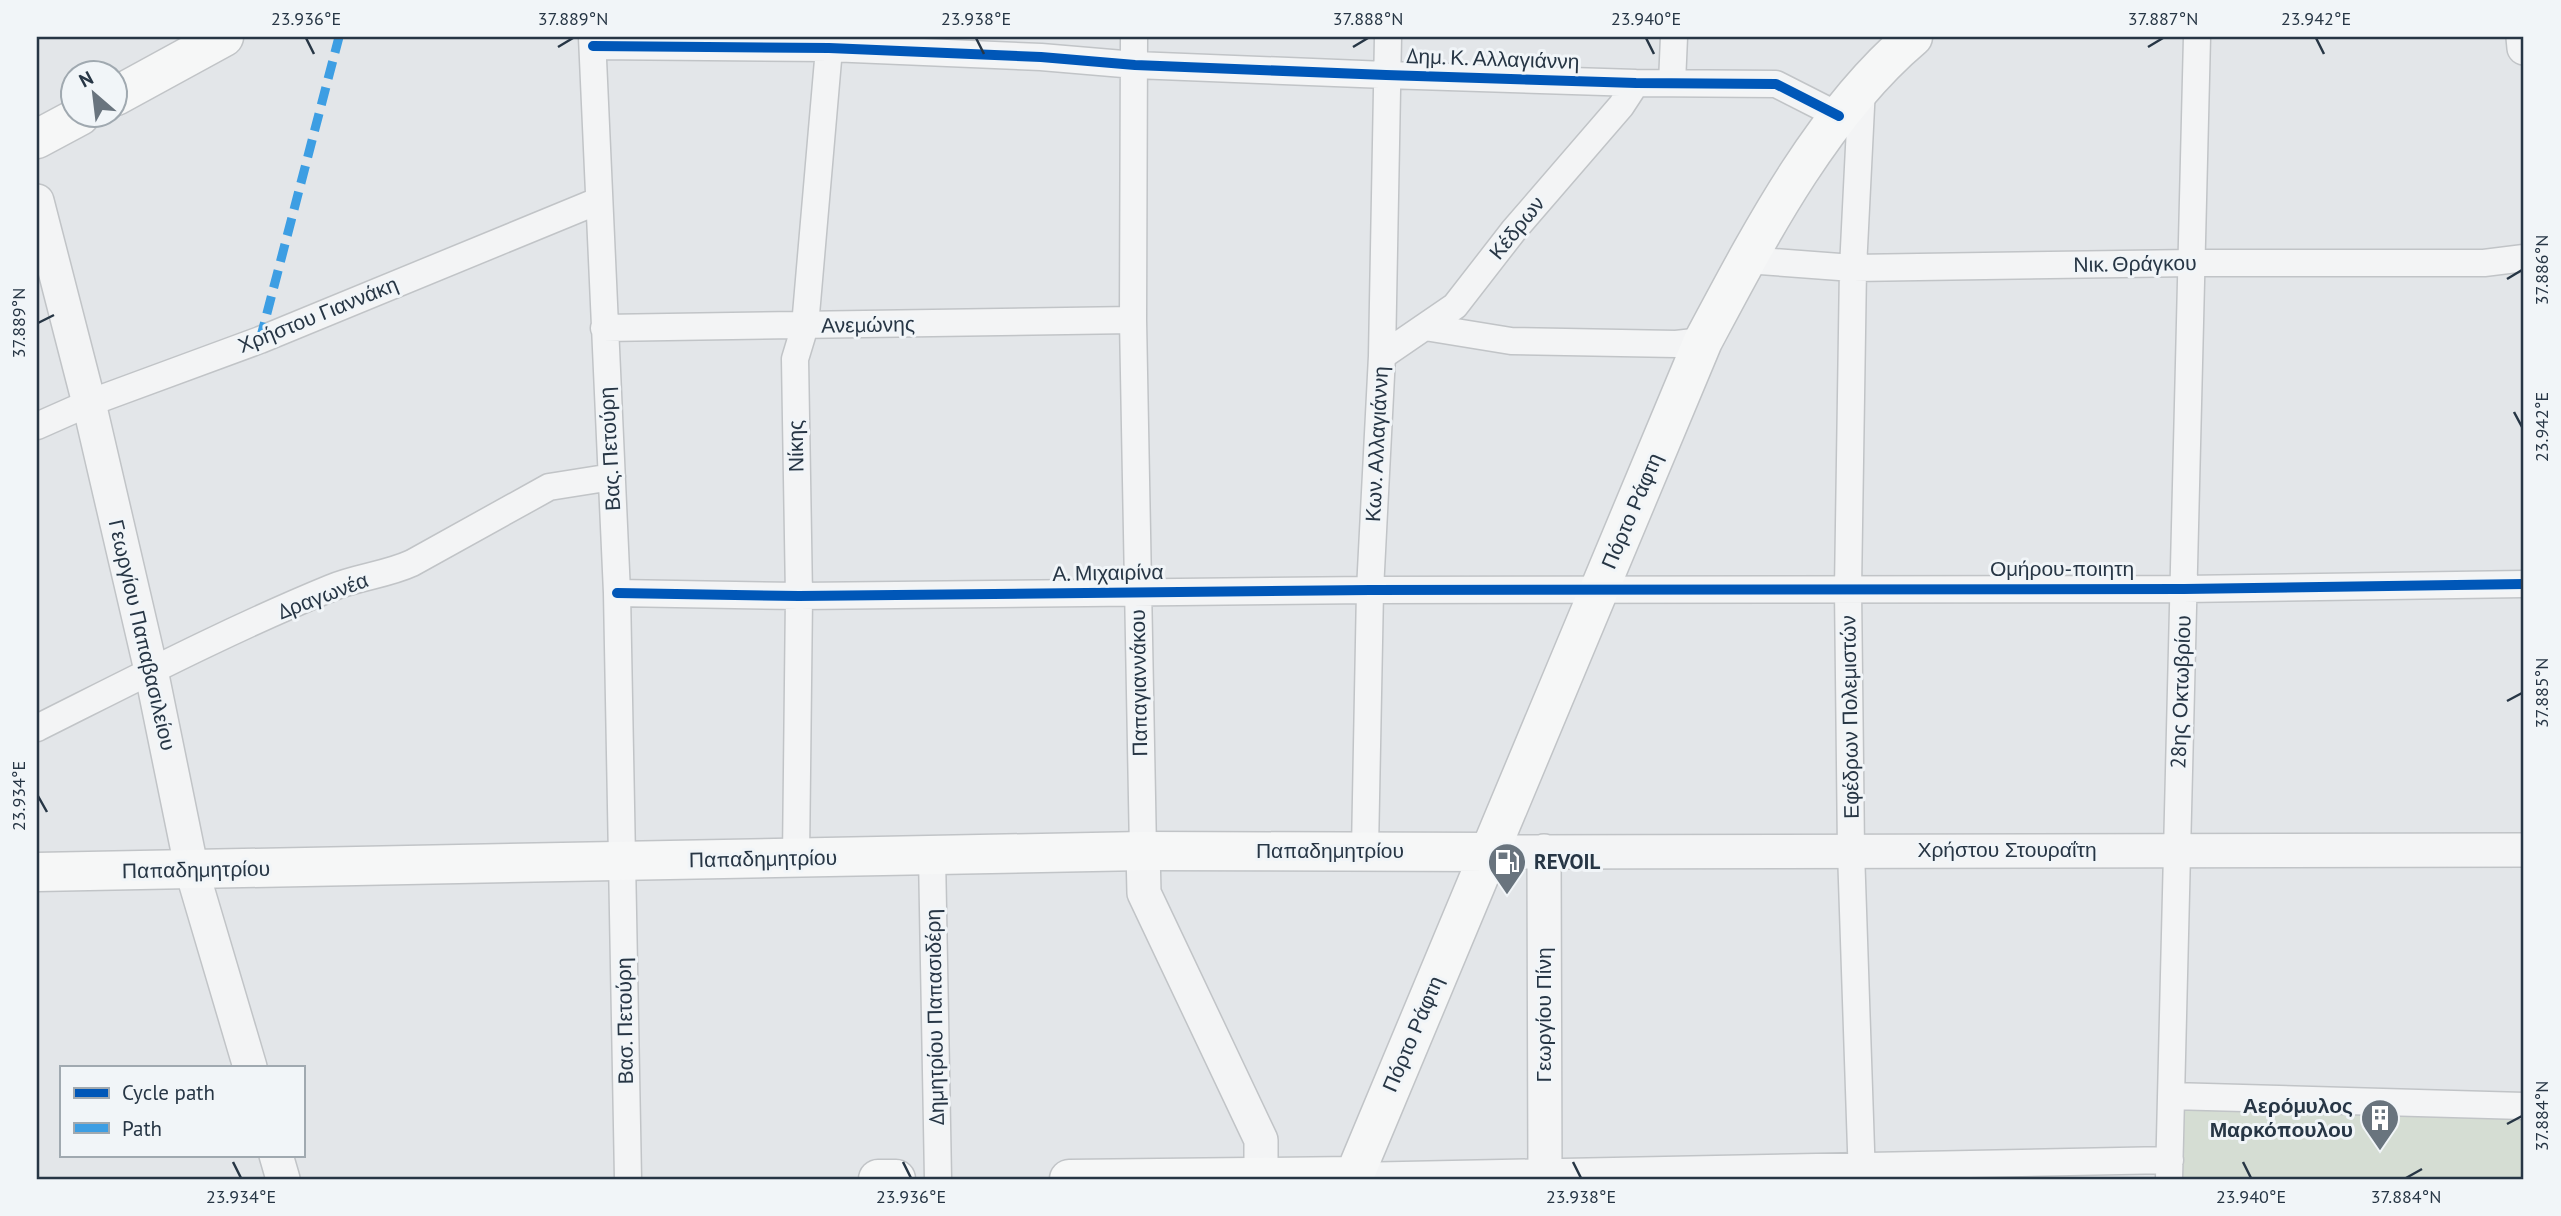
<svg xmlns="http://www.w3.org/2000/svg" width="2561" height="1216" font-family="'PT Sans',sans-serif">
<rect width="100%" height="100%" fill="#e3e6e9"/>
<path fill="#d5ddd3" d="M 2184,1104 L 2524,1114 L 2524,1179 L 2183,1179 Z"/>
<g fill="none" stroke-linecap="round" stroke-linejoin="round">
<defs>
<path id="minor" d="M 592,37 L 617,593 L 628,1179
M 1134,37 L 1133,320 L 1143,851
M 593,46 L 829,48 L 1041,57 L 1135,65 L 1386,75 L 1636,83 L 1776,84 L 1839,116
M 1672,83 L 1674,37
M 1746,260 L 1853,268 L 2193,263 L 2484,263 L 2524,258
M 1425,327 L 1511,341 L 1676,344 L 1703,341
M 604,328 L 1133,320
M 1382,356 L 1455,306 L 1514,230 L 1621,106 L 1636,83
M 37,426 L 89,403 L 260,340 L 598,201
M 617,593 L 799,596 L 1370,590 L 2184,589 L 2524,584
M 37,728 C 133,680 231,629 331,588 C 357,577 386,575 412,563 L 549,487 L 612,477
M 1365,850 L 1370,590 L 1382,356 L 1388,37
M 932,855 L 938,1179
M 796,858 L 799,596 L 795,359 L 805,326 L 830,37
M 2171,1096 L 2524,1106
M 1354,1176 L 2170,1160
M 1862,1179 L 1851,851 L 1848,589 L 1853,268 L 1862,87
M 2169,1179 L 2197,37"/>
<path id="tertiary" d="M 2523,37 L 2524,48
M 37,201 L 89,403 L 151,670 L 192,871 L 250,1067
M 1143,851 L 1144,893 L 1261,1140 L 1261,1179
M 1544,851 L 1545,1179
M 1489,852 L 2524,850
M 276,1155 L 283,1179"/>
<path id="secondary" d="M 116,96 L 224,37
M 37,139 L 80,116
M 37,872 L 1143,851 L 1489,852
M 878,1179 L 896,1179
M 1069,1179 L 1354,1176
M 1353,1179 L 1703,341 C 1759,236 1822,114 1913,37"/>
</defs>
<use href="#minor" stroke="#c1c4c7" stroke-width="29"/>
<use href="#tertiary" stroke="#c1c4c7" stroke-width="36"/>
<use href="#secondary" stroke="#c1c4c7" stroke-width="41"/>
<use href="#minor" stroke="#f3f4f5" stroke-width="26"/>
<use href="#tertiary" stroke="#f3f4f5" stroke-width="33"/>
<use href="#secondary" stroke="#f6f7f7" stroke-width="38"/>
<path stroke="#3d9ee3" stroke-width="9" stroke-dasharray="18 9" stroke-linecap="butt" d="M 260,340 L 339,37"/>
<defs>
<path id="cycleway" d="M 593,46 L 829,48 L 1041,57 L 1135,65 L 1386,75 L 1636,83 L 1776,84 L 1839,116
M 617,593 L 799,596 L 1370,590 L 2184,589 L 2524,584"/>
</defs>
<use href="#cycleway" stroke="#f1f5f8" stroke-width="15"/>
<use href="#cycleway" stroke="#0057b8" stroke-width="10"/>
</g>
<path fill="none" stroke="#273645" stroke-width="2.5" d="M 306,38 L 314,54M 976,38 L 984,54M 1646,38 L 1654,54M 2316,38 L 2324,54M 558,47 L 573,38M 1353,47 L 1368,38M 2148,47 L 2163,38M 2507,279 L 2522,270M 38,323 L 54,315M 2514,412 L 2522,427M 2507,701 L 2522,693M 38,796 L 47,812M 2507,1124 L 2522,1116M 233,1162 L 241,1178M 903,1162 L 911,1178M 1573,1162 L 1581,1178M 2243,1162 L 2251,1178M 2406,1178 L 2422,1169"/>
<defs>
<symbol id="fuel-pin" viewBox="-11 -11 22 30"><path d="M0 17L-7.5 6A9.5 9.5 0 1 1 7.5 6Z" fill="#69747e" stroke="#f1f5f8"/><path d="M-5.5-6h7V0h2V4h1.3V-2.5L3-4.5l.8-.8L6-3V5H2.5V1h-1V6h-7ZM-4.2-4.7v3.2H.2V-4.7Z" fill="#fff"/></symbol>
<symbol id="building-pin" viewBox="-11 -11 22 30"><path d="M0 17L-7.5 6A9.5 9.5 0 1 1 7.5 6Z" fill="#69747e" stroke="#f1f5f8"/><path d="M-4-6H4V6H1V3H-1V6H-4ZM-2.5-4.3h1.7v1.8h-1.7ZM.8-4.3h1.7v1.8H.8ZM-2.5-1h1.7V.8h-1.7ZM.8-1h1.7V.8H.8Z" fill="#fff"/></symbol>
</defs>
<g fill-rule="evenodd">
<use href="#fuel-pin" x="1485" y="840" width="44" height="60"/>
<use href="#building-pin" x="2358" y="1096" width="44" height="60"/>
</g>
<g text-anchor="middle" stroke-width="6" stroke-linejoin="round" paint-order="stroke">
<g font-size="21" fill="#273645" stroke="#f1f5f8">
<text transform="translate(1493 59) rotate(2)" y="7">Δημ. Κ. Αλλαγιάννη</text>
<text transform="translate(1517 228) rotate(-51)" y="7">Κέδρων</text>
<text transform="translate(2135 264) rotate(-1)" y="7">Νικ. Θράγκου</text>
<text transform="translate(318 315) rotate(-22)" y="7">Χρήστου Γιαννάκη</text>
<text transform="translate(868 325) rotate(-1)" y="7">Ανεμώνης</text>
<text transform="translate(1377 444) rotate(-87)" y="7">Κων. Αλλαγιάννη</text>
<text transform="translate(796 446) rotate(-91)" y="7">Νίκης</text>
<text transform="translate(610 449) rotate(-93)" y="7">Βας. Πετούρη</text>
<text transform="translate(1632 511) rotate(-67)" y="7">Πόρτο Ράφτη</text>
<text x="2062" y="576">Ομήρου-ποιητη</text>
<text transform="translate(1108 573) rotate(-1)" y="7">Α. Μιχαιρίνα</text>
<text transform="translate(323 596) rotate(-21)" y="7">Δραγωνέα</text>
<text transform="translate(142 635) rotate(77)" y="7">Γεωργίου Παπαβασιλείου</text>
<text transform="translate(1139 683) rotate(-91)" y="7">Παπαγιαννάκου</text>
<text transform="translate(2181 692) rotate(-88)" y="7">28ης Οκτωβρίου</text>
<text transform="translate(1850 717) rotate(-91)" y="7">Εφέδρων Πολεμιστών</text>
<text x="2007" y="857">Χρήστου Στουραΐτη</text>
<text x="1330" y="858">Παπαδημητρίου</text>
<text transform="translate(763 859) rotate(-1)" y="7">Παπαδημητρίου</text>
<text transform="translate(196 870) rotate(-1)" y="7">Παπαδημητρίου</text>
<text transform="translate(1544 1015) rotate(-90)" y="7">Γεωργίου Πίνη</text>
<text transform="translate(935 1017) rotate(-91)" y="7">Δημητρίου Παπασιδέρη</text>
<text transform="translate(625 1021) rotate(-91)" y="7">Βασ. Πετούρη</text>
<text transform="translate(1413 1034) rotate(-67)" y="7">Πόρτο Ράφτη</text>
</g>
<g font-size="21" font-weight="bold" fill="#273645" stroke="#f1f5f8" text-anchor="start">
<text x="1534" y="869">REVOIL</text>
<text x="2353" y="1113" text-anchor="end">Αερόμυλος<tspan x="2353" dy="24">Μαρκόπουλου</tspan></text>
</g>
</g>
<rect width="2561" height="1216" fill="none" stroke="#f1f5f8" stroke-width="77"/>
<rect x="60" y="1066" width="245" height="91" fill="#f1f5f8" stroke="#a0a9b0" stroke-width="2"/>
<rect x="74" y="1088" width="35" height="10" fill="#0057b8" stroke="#a0a9b0" stroke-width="2"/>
<text x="122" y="1100" font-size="21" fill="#273645">Cycle path</text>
<rect x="74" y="1123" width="35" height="10" fill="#3d9ee3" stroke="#a0a9b0" stroke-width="2"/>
<text x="122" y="1136" font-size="21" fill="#273645">Path</text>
<g transform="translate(94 94) rotate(332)"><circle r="33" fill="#f1f5f8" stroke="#a0a9b0" stroke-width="2"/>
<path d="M0-5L12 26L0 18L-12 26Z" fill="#69747e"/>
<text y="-10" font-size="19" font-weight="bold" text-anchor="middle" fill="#273645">N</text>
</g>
<rect x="38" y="38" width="2484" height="1140" fill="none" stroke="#273645" stroke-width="2.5"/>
<g font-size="18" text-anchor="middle" fill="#273645">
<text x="306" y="25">23.936°E</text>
<text x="573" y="25">37.889°N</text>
<text x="976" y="25">23.938°E</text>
<text x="1368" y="25">37.888°N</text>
<text x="1646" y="25">23.940°E</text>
<text x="2163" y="25">37.887°N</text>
<text x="2316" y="25">23.942°E</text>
<text transform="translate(2542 270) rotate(-90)" y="6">37.886°N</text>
<text transform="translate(19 323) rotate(-90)" y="6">37.889°N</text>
<text transform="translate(2542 427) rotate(-90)" y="6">23.942°E</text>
<text transform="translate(2542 693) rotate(-90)" y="6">37.885°N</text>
<text transform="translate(19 796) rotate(-90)" y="6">23.934°E</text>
<text transform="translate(2542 1116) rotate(-90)" y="6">37.884°N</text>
<text x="241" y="1203">23.934°E</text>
<text x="911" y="1203">23.936°E</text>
<text x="1581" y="1203">23.938°E</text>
<text x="2251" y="1203">23.940°E</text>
<text x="2406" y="1203">37.884°N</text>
</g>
</svg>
